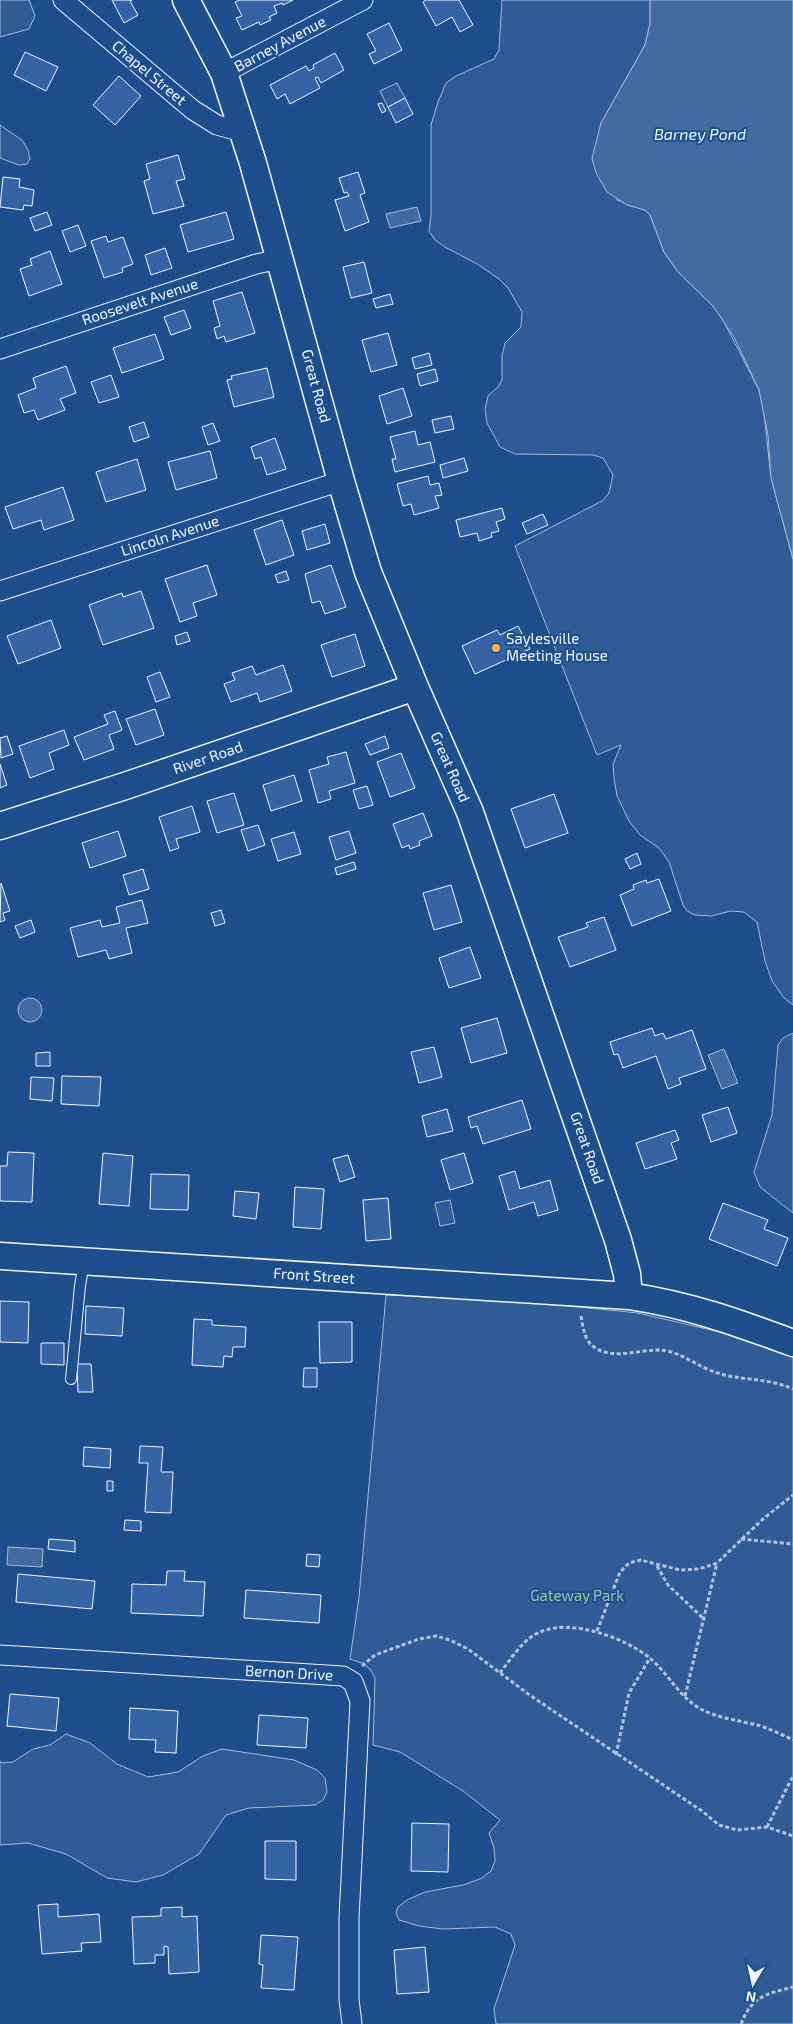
<svg xmlns="http://www.w3.org/2000/svg" width="793" height="2024" font-family="'Exo 2',sans-serif">
<rect width="100%" height="100%" fill="#1f4e8c"/>
<path fill="#305b95" stroke="#a8bbd7" d="M 0,0 L 29,0 L 35,16 L 29,29 L 0,37 Z
M 502,0 L 650,0 L 650,24 L 645,45 L 601,123 L 617,200 L 645,210 L 650,215 L 664,252 L 678,272 L 713,306 L 723,320 L 759,390 L 764,413 L 771,478 L 793,559 L 793,1005 L 784,998 L 772,981 L 765,961 L 757,922 L 744,912 L 731,911 L 711,916 L 695,915 L 687,911 L 683,905 L 669,862 L 659,848 L 640,835 L 629,821 L 617,796 L 614,778 L 613,764 L 621,745 L 597,755 L 515,546 L 602,501 L 609,493 L 613,475 L 603,458 L 593,455 L 515,454 L 500,447 L 487,423 L 485,410 L 488,396 L 499,386 L 502,379 L 502,356 L 505,343 L 521,327 L 522,312 L 508,288 L 499,279 L 479,265 L 445,247 L 435,240 L 429,231 L 431,216 L 431,125 L 438,102 L 446,83 L 456,76 L 494,59 L 499,50 Z
M 397,83 L 405,98 L 388,107 L 380,91 Z
M 0,125 L 22,140 L 28,150 L 30,159 L 27,164 L 19,165 L 0,158 Z
M 793,1033 L 793,1213 L 760,1187 L 754,1172 L 772,1115 L 778,1045 L 783,1038 Z
M 450,1200 L 455,1223 L 440,1226 L 435,1203 Z
M 386,1295 L 510,1300 L 638,1313 L 720,1332 L 793,1357 L 793,2024 L 496,2024 L 494,2009 L 515,1945 L 511,1934 L 495,1927 L 443,1929 L 419,1926 L 399,1920 L 396,1913 L 398,1907 L 407,1900 L 425,1892 L 463,1885 L 482,1878 L 491,1871 L 495,1861 L 494,1848 L 489,1833 L 500,1820 L 463,1791 L 400,1752 L 373,1745 L 375,1678 L 370,1669 L 362,1663 L 350,1659 L 359,1597 Z
M 66,1734 L 90,1743 L 117,1764 L 148,1777 L 178,1772 L 203,1756 L 222,1749 L 294,1760 L 317,1770 L 325,1778 L 327,1792 L 323,1800 L 315,1805 L 249,1808 L 226,1815 L 199,1854 L 163,1875 L 136,1882 L 107,1878 L 66,1854 L 28,1843 L 0,1845 L 0,1761 L 2,1763 L 13,1762 L 33,1749 L 50,1745 Z"/>
<path fill="#446ba0" stroke="#a8bbd7" d="M 650,0 L 793,0 L 793,559 L 771,478 L 768,435 L 759,390 L 734,337 L 713,306 L 678,272 L 664,252 L 650,215 L 645,210 L 627,205 L 607,192 L 596,173 L 592,158 L 601,123 L 645,45 L 650,24 Z
M 417,207 L 421,221 L 390,228 L 386,214 Z
M18 1010a12 12 0 1 1 24 0a12 12 0 1 1-24 0Z
M 724,1049 L 738,1083 L 722,1089 L 708,1055 Z
M 8,1547 L 43,1549 L 42,1567 L 7,1565 Z"/>
<path fill="#3563a3" stroke="#f2f6ff" d="M 112,0 L 132,0 L 130,1 L 138,15 L 124,23 Z
M 240,0 L 293,0 L 283,5 L 282,3 L 274,6 L 277,13 L 269,17 L 271,20 L 260,25 L 259,22 L 242,30 L 236,18 L 242,16 L 235,2 Z
M 426,0 L 459,0 L 473,25 L 460,32 L 452,17 L 436,26 L 423,2 Z
M 389,23 L 402,50 L 374,64 L 369,54 L 376,51 L 367,34 Z
M 25,52 L 58,67 L 46,91 L 14,75 Z
M 335,53 L 344,70 L 321,83 L 318,77 L 315,78 L 320,88 L 290,104 L 285,94 L 277,99 L 270,85 L 306,66 L 309,71 L 314,68 L 313,65 Z
M 119,76 L 141,96 L 115,125 L 93,105 Z
M 405,98 L 413,114 L 396,123 L 388,107 Z
M 382,103 L 386,111 L 382,113 L 378,104 Z
M 178,155 L 185,179 L 176,181 L 184,206 L 153,214 L 144,181 L 150,179 L 146,164 Z
M 358,172 L 365,193 L 360,195 L 369,222 L 345,231 L 335,200 L 349,196 L 347,192 L 344,193 L 339,178 Z
M 3,177 L 20,179 L 19,187 L 34,190 L 32,206 L 24,205 L 23,210 L 0,207 Z
M 47,212 L 52,225 L 35,231 L 30,218 Z
M 226,212 L 234,239 L 188,252 L 180,225 Z
M 78,225 L 86,246 L 70,252 L 62,231 Z
M 106,236 L 108,242 L 123,237 L 133,264 L 122,268 L 123,272 L 104,278 L 91,241 Z
M 165,248 L 172,268 L 151,275 L 145,255 Z
M 50,251 L 62,284 L 29,296 L 20,269 L 32,265 L 30,259 Z
M 364,262 L 372,293 L 351,298 L 343,267 Z
M 242,292 L 255,333 L 226,342 L 224,336 L 217,339 L 214,328 L 220,326 L 213,301 Z
M 390,294 L 393,304 L 376,308 L 373,299 Z
M 184,310 L 191,328 L 171,335 L 164,317 Z
M 388,333 L 397,365 L 371,372 L 362,340 Z
M 155,334 L 164,359 L 122,373 L 113,348 Z
M 429,353 L 432,365 L 415,369 L 412,358 Z
M 66,366 L 76,393 L 60,399 L 65,410 L 38,420 L 34,410 L 24,413 L 18,395 L 36,388 L 33,378 Z
M 267,368 L 274,397 L 234,407 L 227,380 L 232,379 L 231,376 Z
M 435,369 L 438,381 L 420,386 L 417,374 Z
M 111,375 L 119,397 L 99,403 L 91,382 Z
M 403,388 L 412,416 L 387,424 L 379,396 Z
M 451,416 L 454,429 L 435,433 L 432,420 Z
M 144,422 L 149,437 L 134,442 L 129,427 Z
M 213,423 L 220,441 L 208,445 L 202,427 Z
M 415,431 L 418,445 L 430,442 L 435,462 L 395,472 L 392,459 L 396,459 L 390,437 Z
M 275,438 L 286,469 L 267,475 L 261,457 L 255,459 L 251,447 Z
M 210,451 L 217,478 L 176,490 L 168,462 Z
M 464,458 L 468,471 L 443,478 L 440,465 Z
M 137,459 L 146,490 L 106,502 L 96,472 Z
M 428,476 L 430,485 L 439,483 L 442,495 L 435,496 L 439,508 L 414,515 L 411,504 L 403,506 L 397,484 Z
M 63,487 L 74,520 L 44,530 L 41,520 L 13,529 L 5,507 Z
M 502,508 L 505,519 L 496,522 L 499,531 L 491,533 L 492,537 L 479,541 L 477,533 L 460,537 L 456,520 Z
M 543,514 L 548,525 L 527,534 L 522,523 Z
M 282,520 L 294,555 L 266,565 L 254,530 Z
M 325,524 L 330,543 L 307,550 L 302,531 Z
M 207,565 L 217,595 L 193,603 L 197,616 L 180,622 L 165,579 Z
M 331,565 L 346,607 L 325,614 L 320,601 L 312,603 L 305,574 Z
M 286,571 L 289,580 L 278,583 L 275,575 Z
M 141,591 L 154,628 L 103,645 L 89,605 L 122,593 L 123,597 Z
M 51,620 L 61,648 L 18,664 L 7,636 Z
M 518,626 L 530,649 L 475,674 L 462,646 L 497,630 L 500,635 Z
M 187,632 L 190,641 L 177,645 L 175,636 Z
M 355,634 L 365,666 L 332,677 L 321,645 Z
M 283,665 L 292,691 L 260,702 L 257,693 L 231,702 L 224,684 L 235,680 L 232,673 L 252,666 L 256,675 Z
M 160,672 L 170,697 L 156,702 L 147,677 Z
M 155,709 L 164,735 L 136,745 L 126,719 Z
M 115,711 L 122,730 L 109,735 L 114,749 L 84,760 L 74,737 L 108,724 L 104,715 Z
M 64,730 L 69,745 L 49,753 L 54,769 L 30,778 L 19,746 Z
M 7,736 L 13,754 L 1,758 L 0,738 Z
M 385,736 L 389,748 L 370,755 L 365,744 Z
M 346,752 L 355,783 L 329,791 L 331,799 L 318,803 L 309,770 L 329,764 L 327,757 Z
M 401,753 L 415,788 L 390,797 L 377,762 Z
M 0,764 L 7,785 L 0,788 Z
M 294,775 L 302,801 L 271,811 L 263,785 Z
M 367,786 L 373,805 L 359,809 L 353,790 Z
M 234,793 L 244,825 L 217,833 L 207,801 Z
M 554,794 L 568,833 L 525,848 L 511,809 Z
M 192,806 L 200,832 L 176,839 L 179,848 L 170,851 L 159,817 Z
M 423,813 L 432,836 L 419,841 L 420,845 L 410,849 L 409,845 L 402,848 L 393,824 Z
M 258,825 L 265,845 L 248,851 L 241,830 Z
M 118,831 L 126,856 L 90,868 L 82,843 Z
M 349,831 L 356,853 L 336,860 L 329,837 Z
M 294,832 L 301,854 L 278,861 L 271,839 Z
M 637,853 L 641,864 L 630,869 L 625,859 Z
M 354,862 L 356,869 L 337,875 L 335,868 Z
M 143,869 L 149,889 L 129,895 L 123,875 Z
M 659,879 L 671,911 L 632,926 L 620,895 L 634,889 L 633,885 L 646,880 L 647,883 Z
M 1,883 L 10,911 L 3,913 L 5,920 L 0,922 Z
M 451,885 L 462,922 L 434,930 L 423,893 Z
M 142,900 L 148,923 L 126,928 L 132,953 L 109,959 L 106,950 L 78,957 L 70,928 L 100,920 L 102,927 L 120,923 L 116,907 Z
M 221,910 L 225,923 L 215,926 L 211,913 Z
M 604,917 L 616,950 L 570,967 L 558,937 L 588,927 L 586,923 Z
M 31,920 L 35,932 L 20,938 L 15,926 Z
M 470,947 L 481,978 L 449,988 L 439,958 Z
M 497,1018 L 507,1053 L 471,1063 L 461,1028 Z
M 652,1028 L 655,1036 L 663,1033 L 666,1039 L 692,1030 L 706,1069 L 679,1078 L 681,1084 L 668,1089 L 656,1056 L 623,1068 L 618,1054 L 614,1055 L 610,1042 Z
M 434,1047 L 442,1077 L 419,1083 L 411,1052 Z
M 50,1052 L 50,1066 L 36,1066 L 36,1053 Z
M 62,1076 L 101,1077 L 99,1106 L 61,1104 Z
M 31,1077 L 54,1078 L 52,1101 L 30,1099 Z
M 522,1100 L 531,1129 L 483,1144 L 477,1126 L 471,1128 L 468,1117 Z
M 728,1107 L 737,1133 L 711,1142 L 702,1115 Z
M 447,1109 L 453,1131 L 427,1137 L 422,1116 Z
M 675,1130 L 679,1140 L 671,1143 L 677,1159 L 645,1169 L 636,1143 Z
M 8,1152 L 34,1153 L 32,1202 L 0,1201 L 0,1166 L 7,1166 Z
M 103,1153 L 133,1156 L 129,1206 L 99,1204 Z
M 464,1153 L 473,1183 L 450,1190 L 441,1160 Z
M 348,1155 L 355,1177 L 340,1182 L 333,1159 Z
M 515,1171 L 520,1189 L 550,1180 L 558,1210 L 538,1216 L 534,1202 L 509,1210 L 499,1176 Z
M 151,1174 L 189,1175 L 188,1210 L 150,1209 Z
M 295,1187 L 324,1189 L 321,1229 L 293,1227 Z
M 235,1191 L 259,1193 L 256,1219 L 233,1216 Z
M 388,1198 L 391,1239 L 366,1241 L 363,1200 Z
M 723,1203 L 768,1220 L 764,1229 L 788,1238 L 777,1266 L 709,1239 Z
M 0,1301 L 29,1302 L 28,1343 L 0,1342 Z
M 86,1306 L 124,1308 L 122,1336 L 85,1334 Z
M 194,1319 L 212,1320 L 212,1325 L 246,1327 L 245,1347 L 233,1347 L 232,1357 L 224,1356 L 223,1367 L 192,1365 Z
M 319,1322 L 352,1322 L 352,1362 L 320,1363 Z
M 41,1343 L 64,1343 L 64,1365 L 41,1364 Z
M 77,1364 L 91,1364 L 93,1392 L 78,1392 Z
M 304,1368 L 317,1368 L 317,1387 L 303,1387 Z
M 140,1446 L 163,1447 L 161,1472 L 173,1472 L 171,1513 L 145,1512 L 148,1463 L 139,1463 Z
M 84,1447 L 111,1449 L 110,1468 L 83,1466 Z
M 107,1481 L 113,1481 L 113,1491 L 107,1491 Z
M 125,1520 L 141,1521 L 141,1531 L 124,1530 Z
M 49,1539 L 75,1541 L 75,1552 L 48,1549 Z
M 307,1554 L 320,1555 L 319,1567 L 306,1566 Z
M 167,1571 L 185,1571 L 184,1581 L 205,1582 L 203,1616 L 131,1613 L 132,1584 L 166,1585 Z
M 18,1574 L 95,1581 L 92,1609 L 16,1602 Z
M 246,1590 L 321,1595 L 319,1623 L 244,1618 Z
M 10,1694 L 59,1698 L 56,1731 L 7,1726 Z
M 130,1708 L 178,1711 L 176,1753 L 155,1752 L 156,1740 L 129,1739 Z
M 259,1715 L 308,1718 L 306,1748 L 257,1745 Z
M 412,1823 L 449,1824 L 448,1872 L 411,1871 Z
M 265,1841 L 296,1841 L 296,1880 L 265,1879 Z
M 58,1904 L 58,1917 L 99,1914 L 101,1942 L 81,1943 L 82,1951 L 42,1954 L 38,1905 Z
M 182,1907 L 182,1917 L 197,1916 L 199,1972 L 169,1974 L 168,1947 L 164,1946 L 164,1955 L 155,1955 L 155,1963 L 134,1964 L 132,1917 L 161,1916 L 161,1908 Z
M 261,1935 L 298,1937 L 294,1990 L 261,1988 L 263,1965 L 259,1964 Z
M 425,1947 L 429,1992 L 397,1994 L 394,1950 Z"/>
<g fill="none" stroke-linecap="round" stroke-linejoin="round">
<defs>
<path id="lane" d="M 71,1379 L 80,1286 L 84,1262"/>
<path id="street" d="M 63,0 L 193,110 L 217,125 L 242,132
M 224,73 L 363,0
M 0,349 L 256,264 L 281,259
M 0,591 L 341,481
M 0,1655 L 343,1676 L 353,1682 L 360,1701 L 349,1918 L 349,1999 L 352,2024"/>
<path id="secondary" d="M 186,0 L 224,73 L 253,163 L 341,481 L 368,572 L 415,687 L 470,812 L 618,1240 L 627,1274 L 629,1296
M 0,826 L 125,786 L 415,687
M 0,1256 L 629,1296 C 689,1305 736,1322 793,1343"/>
</defs>
<use href="#lane" stroke="#f2f6ff" stroke-width="12"/>
<use href="#street" stroke="#f2f6ff" stroke-width="21"/>
<use href="#secondary" stroke="#f2f6ff" stroke-width="29"/>
<path stroke="#b3c4dc" stroke-width="3" stroke-dasharray="4 2.5" stroke-linecap="butt" d="M 581,1316 C 583,1327 584,1340 594,1347 C 612,1360 638,1350 658,1350 C 679,1350 696,1366 715,1372 C 739,1381 766,1377 793,1389
M 741,1539 L 793,1544
M 657,1566 L 668,1585 L 705,1620
M 597,1631 L 620,1572 L 629,1563 L 641,1560 L 680,1570 L 699,1569 L 717,1563 L 763,1519 L 793,1495
M 362,1666 L 375,1655 L 419,1639 L 436,1636 L 450,1640 L 468,1649 L 531,1696 L 702,1811 L 719,1825 L 737,1830 L 767,1827 L 793,1836
M 500,1673 C 511,1659 523,1639 540,1632 C 571,1618 626,1638 651,1659 C 668,1674 679,1696 699,1708 C 716,1718 742,1721 761,1726 C 772,1730 783,1735 793,1740
M 685,1696 L 717,1563
M 616,1755 L 629,1693 L 650,1658
M 767,1827 L 793,1776
M 741,2024 C 752,1996 766,1994 793,1987"/>
<use href="#lane" stroke="#1f4e8c" stroke-width="10"/>
<use href="#street" stroke="#1f4e8c" stroke-width="19"/>
<use href="#secondary" stroke="#1f4e8c" stroke-width="26"/>
</g>
<circle fill="#ffb74d" stroke="#1f4e8c" stroke-width="2" cx="496" cy="648" r="5"/>
<g text-anchor="middle" stroke-width="4" stroke-linejoin="round" paint-order="stroke">
<g font-size="15" fill="#f2f6ff" stroke="#1f4e8c">
<text transform="translate(280 44) rotate(-28)" y="5">Barney Avenue</text>
<text transform="translate(149 73) rotate(40)" y="5">Chapel Street</text>
<text transform="translate(140 302) rotate(-18)" y="5">Roosevelt Avenue</text>
<text transform="translate(316 386) rotate(75)" y="5">Great Road</text>
<text transform="translate(170 536) rotate(-18)" y="5">Lincoln Avenue</text>
<text transform="translate(208 758) rotate(-19)" y="5">River Road</text>
<text transform="translate(450 767) rotate(66)" y="5">Great Road</text>
<text transform="translate(587 1148) rotate(71)" y="5">Great Road</text>
<text transform="translate(314 1276) rotate(4)" y="5">Front Street</text>
<text transform="translate(289 1673) rotate(3)" y="5">Bernon Drive</text>
</g>
<g font-size="15" fill="#f2f6ff" stroke="#1f4e8c" text-anchor="start">
<text x="506" y="644">Saylesville<tspan x="506" dy="17">Meeting House</tspan></text>
</g>
<g font-size="15" fill="#97c8a6" stroke="#1f4e8c">
<text x="577" y="1601">Gateway Park</text>
</g>
<g font-size="16" font-style="italic" fill="#f2f6ff" stroke="#1f4e8c">
<text x="700" y="140">Barney Pond</text>
</g>
</g>
<g transform="translate(753 1984) rotate(189)" stroke="#1f4e8c" stroke-width="4" paint-order="stroke">
<path d="M0-4L9 19L0 12L-9 19Z" fill="#f2f6ff"/>
<text y="-8" font-size="14" font-weight="bold" text-anchor="middle" fill="#f2f6ff">N</text>
</g>
</svg>
